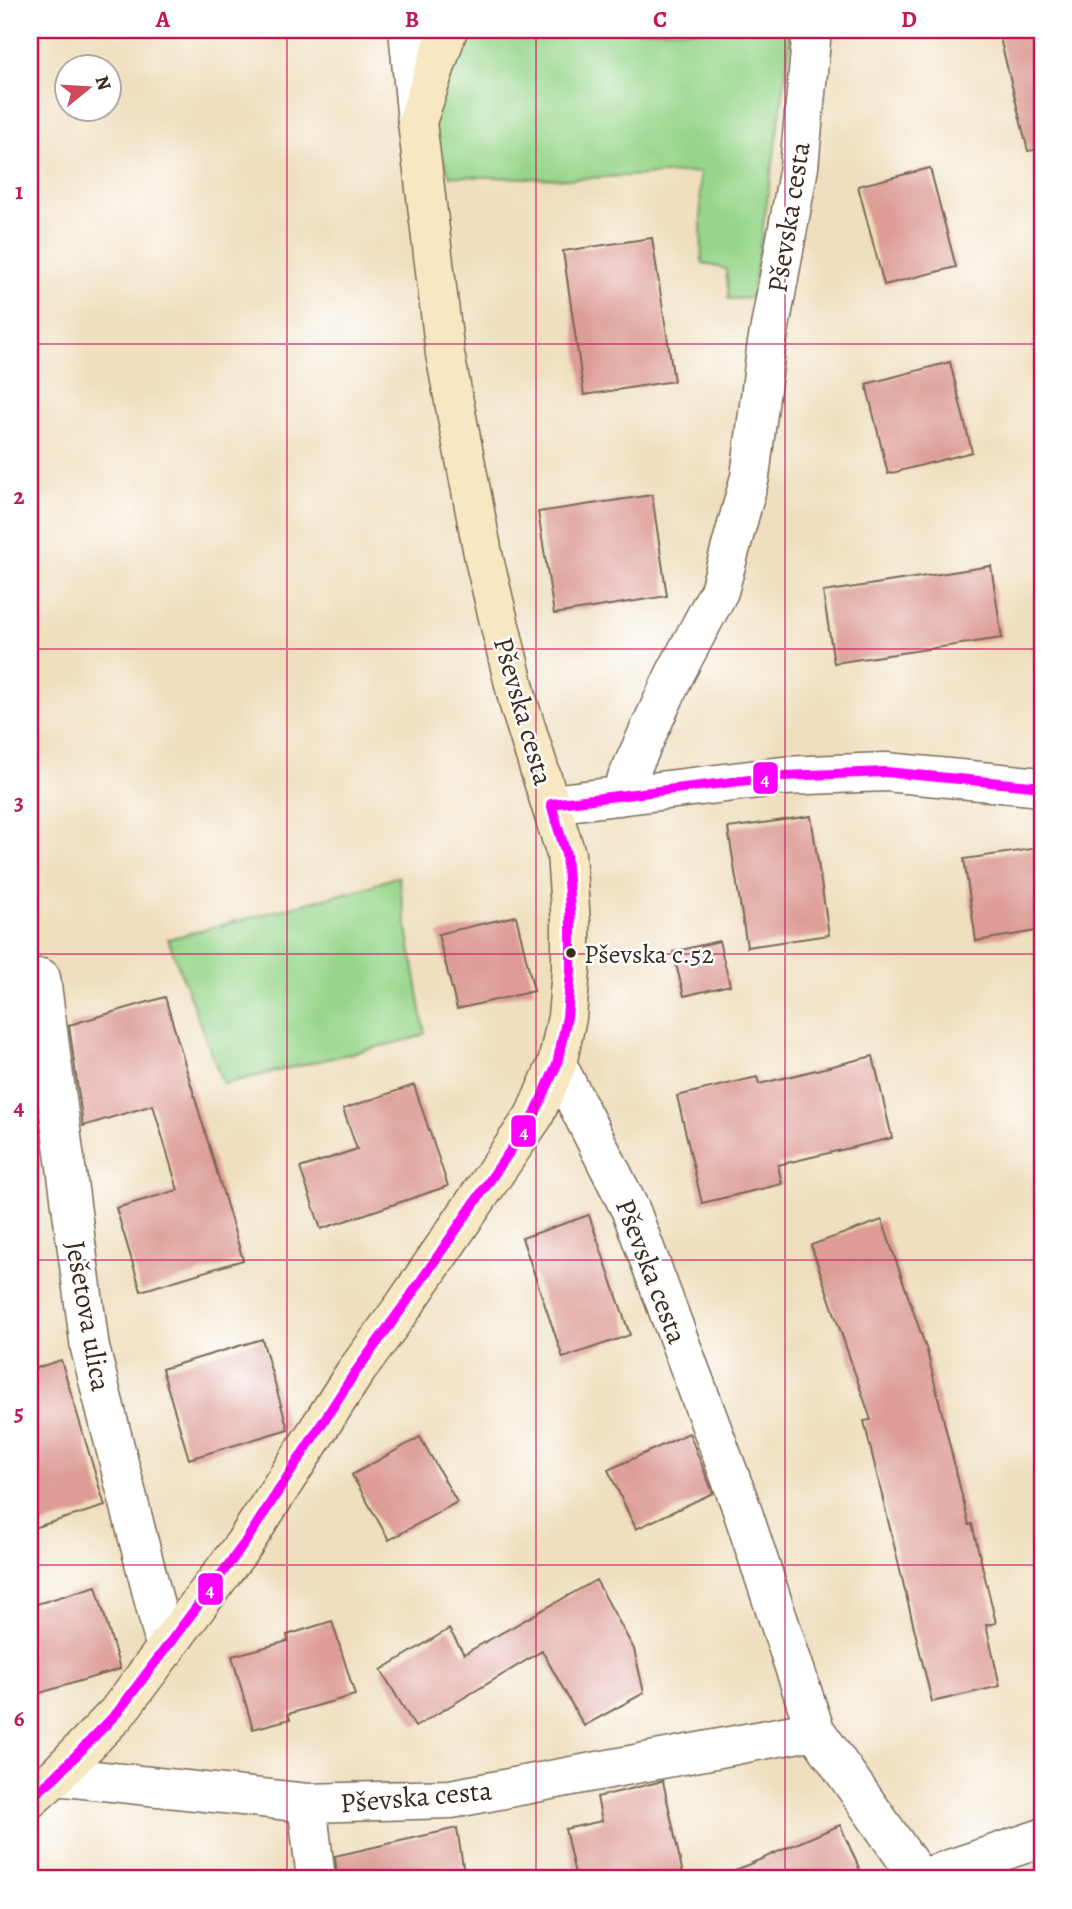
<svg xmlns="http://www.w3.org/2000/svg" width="1072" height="1909" font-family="Alegreya,serif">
<rect width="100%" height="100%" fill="#fff"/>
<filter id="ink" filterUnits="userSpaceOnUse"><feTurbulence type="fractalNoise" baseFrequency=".0143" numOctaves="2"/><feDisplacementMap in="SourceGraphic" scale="14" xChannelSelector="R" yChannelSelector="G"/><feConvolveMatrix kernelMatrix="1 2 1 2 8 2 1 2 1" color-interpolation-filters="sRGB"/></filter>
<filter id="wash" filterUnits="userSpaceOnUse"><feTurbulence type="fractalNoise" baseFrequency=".00686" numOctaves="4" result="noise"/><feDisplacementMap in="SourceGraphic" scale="28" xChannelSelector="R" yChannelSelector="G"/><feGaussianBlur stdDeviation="1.57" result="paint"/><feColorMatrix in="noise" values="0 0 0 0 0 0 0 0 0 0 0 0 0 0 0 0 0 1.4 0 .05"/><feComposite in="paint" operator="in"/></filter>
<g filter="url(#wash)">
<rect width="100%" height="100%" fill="#efdfbf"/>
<path fill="#97d58a" stroke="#698054" stroke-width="2" d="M 427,30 L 791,30 L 787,69 L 752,298 L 729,299 L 726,269 L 702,263 L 700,172 L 568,179 L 450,176 L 441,152 L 417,122 Z
M 398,876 L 425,1033 L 415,1038 L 223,1084 L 168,939 L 364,888 Z"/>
<g id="blocks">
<path fill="#dd9c95" d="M 998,30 L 1042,30 L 1042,149 L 1028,151 Z
M 930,168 L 956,267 L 884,285 L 858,186 Z
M 652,238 L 674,381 L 584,395 L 563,251 Z
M 950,362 L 972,452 L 888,474 L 866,384 Z
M 652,495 L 667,596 L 554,614 L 538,512 Z
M 991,566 L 1002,638 L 834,663 L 823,592 Z
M 811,816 L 829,935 L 747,947 L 728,828 Z
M 1039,848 L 1042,872 L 1042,930 L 976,941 L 964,859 Z
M 516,916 L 534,991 L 457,1009 L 438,934 Z
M 719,941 L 730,985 L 684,996 L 673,952 Z
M 165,997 L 243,1260 L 141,1291 L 116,1208 L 178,1190 L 153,1105 L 83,1126 L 69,1025 Z
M 873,1056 L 892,1138 L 778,1165 L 782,1184 L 702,1203 L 677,1096 L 757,1077 L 759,1084 Z
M 30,1060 L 40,1139 L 30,1142 Z
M 414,1085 L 448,1186 L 321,1229 L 300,1168 L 357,1149 L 343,1109 Z
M 589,1215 L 630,1335 L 563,1358 L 522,1238 Z
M 882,1220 L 927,1351 L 969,1525 L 972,1524 L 996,1623 L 986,1625 L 1000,1686 L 932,1702 L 864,1421 L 871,1420 L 811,1245 Z
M 262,1339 L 288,1429 L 189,1459 L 162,1369 Z
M 61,1360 L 105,1506 L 30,1529 L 30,1370 Z
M 689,1433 L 713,1493 L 636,1529 L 608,1470 Z
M 420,1437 L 457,1502 L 389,1540 L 352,1475 Z
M 596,1580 L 634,1649 L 644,1693 L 584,1726 L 542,1651 L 415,1727 L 381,1670 L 449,1629 L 464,1654 Z
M 96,1586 L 120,1669 L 30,1696 L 30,1606 Z
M 332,1621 L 355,1695 L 288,1714 L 290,1719 L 253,1729 L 232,1656 L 288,1641 L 287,1635 Z
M 663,1781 L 684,1879 L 576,1879 L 565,1829 L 602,1821 L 597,1797 Z
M 840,1825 L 864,1879 L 715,1879 Z
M 457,1828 L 465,1879 L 337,1879 L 335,1856 Z"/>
</g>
</g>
<g filter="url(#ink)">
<use href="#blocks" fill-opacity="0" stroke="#7a6956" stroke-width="2"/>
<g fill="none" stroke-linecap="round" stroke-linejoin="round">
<defs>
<path id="street" d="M 408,30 L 417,122
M 619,796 L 674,676 L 719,591 L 750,477 L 766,349 L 799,167 L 812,30
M 551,804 L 783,776 L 886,772 L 1042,787
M 41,978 L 90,1348 L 166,1649
M 557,1064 L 631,1211 L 739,1501 L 815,1730 L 920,1879
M 56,1776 L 307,1803 L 316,1879
M 307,1803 L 451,1799 L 815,1730
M 920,1879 L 1042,1838"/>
<path id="secondary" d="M 30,1799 L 56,1776 L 117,1713 L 244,1544 L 354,1374 L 403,1307 L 534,1116 L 557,1064 L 567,1017 L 571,970 L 571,923 L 566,854 L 519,705 L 484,559 L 445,354 L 417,122 L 448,30"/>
</defs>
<use href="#street" stroke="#7a6956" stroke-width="41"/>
<use href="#secondary" stroke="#7a6956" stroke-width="41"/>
<use href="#street" stroke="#fff" stroke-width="38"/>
<use href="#secondary" stroke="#f7e8c3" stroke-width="38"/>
<defs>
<path id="bus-1" d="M 30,1799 L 56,1776 L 117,1713 L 244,1544 L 354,1374 L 403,1307 L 534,1116 L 557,1064 L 567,1017 L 571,970 L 571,923 L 566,854 L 551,804 L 783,776 L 886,772 L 1042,787"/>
</defs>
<use href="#bus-1" stroke="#fff" stroke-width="16"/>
<use href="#bus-1" stroke="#f0f" stroke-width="10"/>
</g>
</g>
<path fill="none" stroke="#c2185b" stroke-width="2" stroke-opacity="0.55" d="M 287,30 L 287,1879M 536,30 L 536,1879M 785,30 L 785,1879M 30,344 L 1042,344M 30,649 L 1042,649M 30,954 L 1042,954M 30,1260 L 1042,1260M 30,1565 L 1042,1565"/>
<circle fill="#3b2a1e" stroke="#fff" stroke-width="2.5" cx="571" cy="953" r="6"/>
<g text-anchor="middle" stroke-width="5" stroke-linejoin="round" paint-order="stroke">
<g font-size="26" fill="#3b2a1e" stroke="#fff" text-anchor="start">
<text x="584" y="963">Pševska c.52</text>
</g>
<g font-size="28" fill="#3b2a1e" stroke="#fff">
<text transform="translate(788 217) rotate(-81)" y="10">Pševska cesta</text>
<text transform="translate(524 711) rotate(74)" y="10">Pševska cesta</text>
<text transform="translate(652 1271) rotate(69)" y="10">Pševska cesta</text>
<text transform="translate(89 1316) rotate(80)" y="10">Ješetova ulica</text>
<text transform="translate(416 1796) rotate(-5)" y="10">Pševska cesta</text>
</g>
</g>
<g stroke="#fff" stroke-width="2.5">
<rect x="752" y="761" width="27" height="34" rx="7" fill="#f0f"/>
<rect x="510" y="1114" width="27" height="34" rx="7" fill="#f0f"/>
<rect x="197" y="1572" width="27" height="34" rx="7" fill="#f0f"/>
</g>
<g font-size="19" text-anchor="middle" font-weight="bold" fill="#fff">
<text x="765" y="785">4</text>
<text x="524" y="1138">4</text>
<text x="210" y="1596">4</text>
</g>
<rect width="1072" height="1909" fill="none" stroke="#fff" stroke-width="77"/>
<g transform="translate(88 88) rotate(72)"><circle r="33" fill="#ffffff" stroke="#b1aaa5" stroke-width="2"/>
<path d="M0-5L12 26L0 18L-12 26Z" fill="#d1495b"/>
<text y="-10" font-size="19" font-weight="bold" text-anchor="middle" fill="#3b2a1e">N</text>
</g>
<rect x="38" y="38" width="996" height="1832" fill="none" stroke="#c2185b" stroke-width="2.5"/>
<g font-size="23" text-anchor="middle" font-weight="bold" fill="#c2185b">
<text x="163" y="27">A</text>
<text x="412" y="27">B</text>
<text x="660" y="27">C</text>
<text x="909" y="27">D</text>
<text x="19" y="199">1</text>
<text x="19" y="504">2</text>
<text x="19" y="810">3</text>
<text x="19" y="1115">4</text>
<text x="19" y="1420">5</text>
<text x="19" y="1726">6</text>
</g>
</svg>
